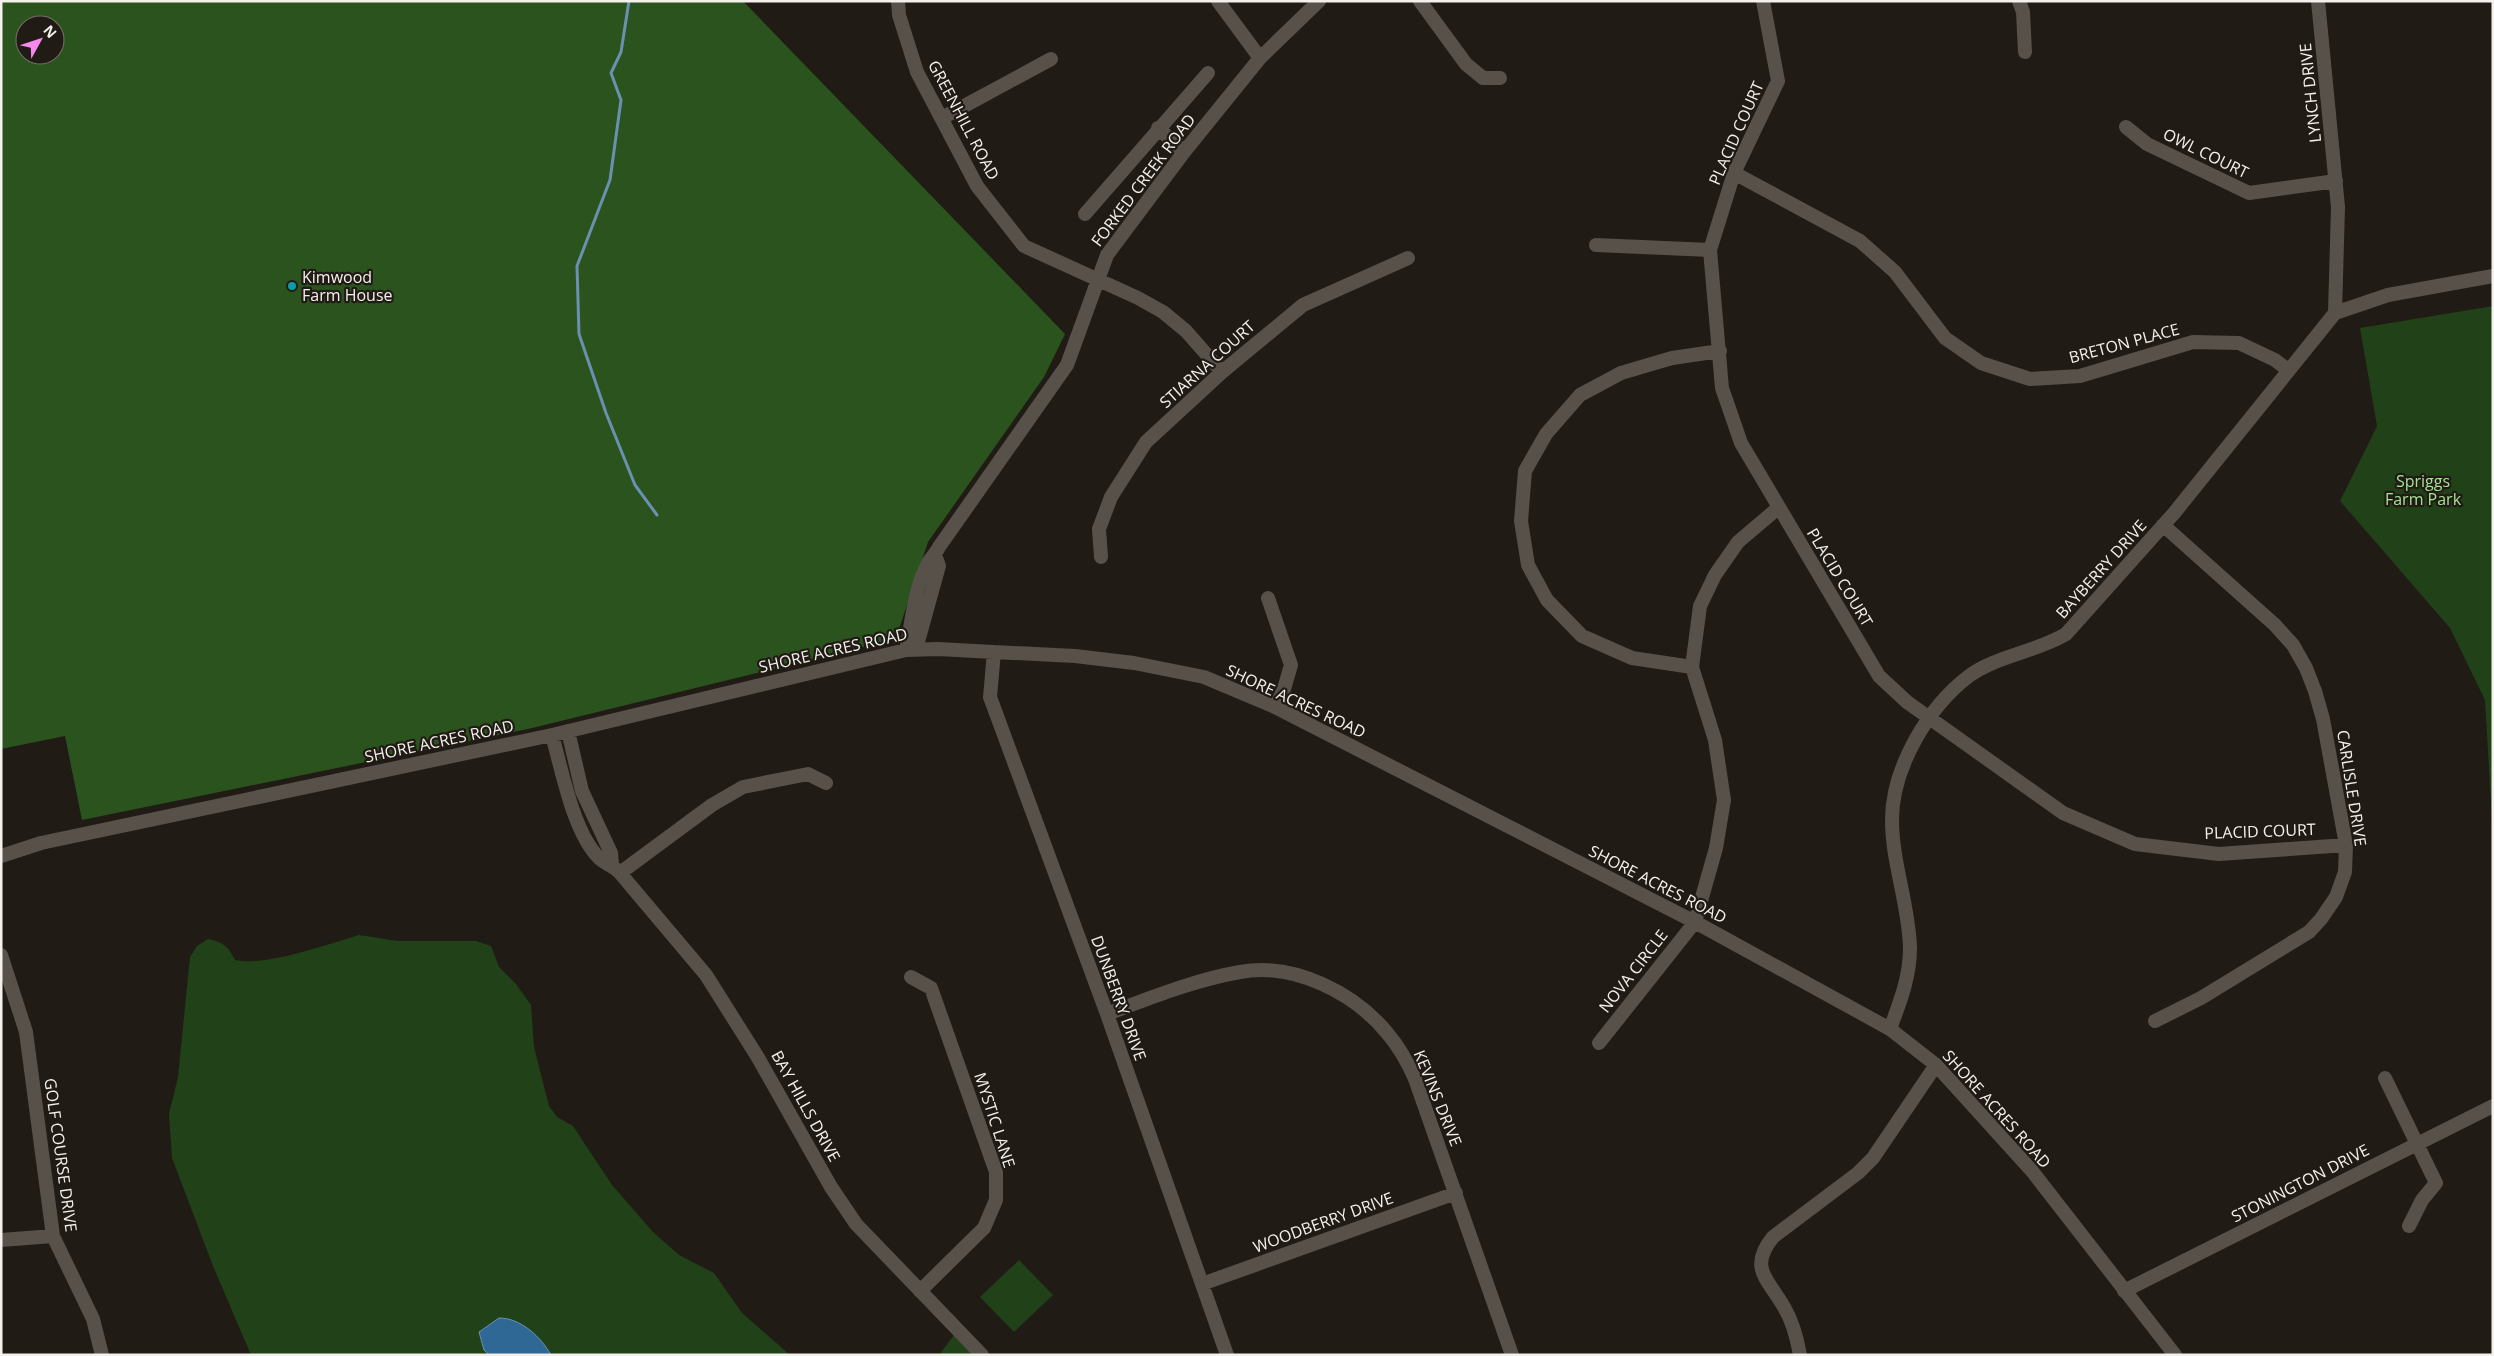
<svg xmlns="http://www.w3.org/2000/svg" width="2494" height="1356" font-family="'Open Sans',sans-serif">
<rect width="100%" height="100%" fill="#201b15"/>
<path fill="#214118" d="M 2493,306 L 2493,837 L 2485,700 L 2450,628 L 2340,501 L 2377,426 L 2360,328 Z
M 359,935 L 398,941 L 476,941 L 491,946 L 499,967 L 516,984 L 531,1005 L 534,1047 L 549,1106 L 557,1117 L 573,1126 L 612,1185 L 653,1232 L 679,1255 L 714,1273 L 742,1313 L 790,1355 L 251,1355 L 213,1266 L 172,1158 L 169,1114 L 178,1077 L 190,957 L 197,946 L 208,939 C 223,942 229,947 235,960 C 265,967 328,944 359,935 Z
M 1019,1260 L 1053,1295 L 1014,1332 L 980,1297 Z
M 960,1327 L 984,1355 L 939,1355 Z"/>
<path fill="#2a531e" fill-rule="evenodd" d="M 1,1 L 743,1 L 1065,334 L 1044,377 L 928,542 L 899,629 L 887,641 L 528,729 L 82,820 L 65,736 L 1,749 ZM 25,25 L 55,25 L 55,55 L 25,55 Z"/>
<path fill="#2f6895" stroke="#6a91af" d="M 499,1318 C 521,1318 541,1337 551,1355 L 489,1355 L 484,1350 L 479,1332 Z"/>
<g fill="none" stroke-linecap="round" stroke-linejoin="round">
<path stroke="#6a91af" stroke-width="3" d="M 629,1 L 621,52 L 611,73 L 621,100 L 610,180 L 577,266 L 579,334 L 606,413 L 635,485 L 657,515"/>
<path stroke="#57514a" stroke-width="14" d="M 898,1 L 899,15 L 917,72 L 977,186 L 1024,246 L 1138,298 L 1163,312 L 1186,331 L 1222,372
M 1218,1 L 1260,58
M 1420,1 L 1466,64 L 1483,78 L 1500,78
M 1763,1 L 1778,81 L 1734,173 L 1710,250 L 1722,388 L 1741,443 L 1879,676 L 1907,702 L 2063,813 L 2135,844 L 2219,854 L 2346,845
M 2019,1 L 2023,12 L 2025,52
M 942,118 L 1051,59
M 2126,127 L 2147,144 L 2249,193 L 2336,181
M 1158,128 L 1184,152
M 1734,173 L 1860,241 L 1895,272 L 1945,338 L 1981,363 L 2030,379 L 2080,376 L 2193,342 L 2239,343 L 2275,360 L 2288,370
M 1085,214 L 1208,73
M 1596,245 L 1710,250
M 2335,313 L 2388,295 L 2493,276
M 1101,557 L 1099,529 L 1111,497 L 1146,442 L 1222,372 L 1303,305 L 1408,258
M 1268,598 L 1291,665 L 1284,689 L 1275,707
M 916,649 L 939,566 L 935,555
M 906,650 C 912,622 914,589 928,563 C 931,557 936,554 939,547 L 1067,365 L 1107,255 L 1184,152 L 1260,58 L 1319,1
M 994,652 L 990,697 L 1107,1014 L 1227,1355
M 1692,667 L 1632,658 L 1582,636 L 1547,600 L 1528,565 L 1521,521 L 1525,471 L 1546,434 L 1580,395 L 1621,373 L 1672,358 L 1720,351
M 568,731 L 582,791 L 611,853 L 612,864
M 552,735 C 562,770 573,832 599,858 C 603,863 613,865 620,873 L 706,975 L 757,1056 L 831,1187 L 856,1224 L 982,1355
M 1,856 L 41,843 L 552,735 L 906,650 L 938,649 L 994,652 L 1075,656 L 1134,663 L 1204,677 L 1275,707 L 1695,922 L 1890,1029 L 1936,1065 L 2032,1171 L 2175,1355
M 620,873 L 712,805 L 743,787 L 808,774 L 826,783
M 1,955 L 26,1032 L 53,1236 L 93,1319 L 102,1355
M 911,977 L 931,988 L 996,1172 L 996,1200 L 984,1228 L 920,1291
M 1107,1014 C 1150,998 1194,980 1240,972 C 1294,962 1355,993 1388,1034 C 1400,1048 1408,1063 1415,1079 L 1512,1355
M 2155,1021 L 2201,998 L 2309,932 L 2321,919 L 2336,897 L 2345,872 L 2346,845 L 2323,719 L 2315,691 L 2306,668 L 2293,645 L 2275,625 L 2163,525
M 1890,1029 C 1900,1002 1910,977 1910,948 C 1909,905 1892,863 1892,820 C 1892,768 1928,707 1969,676 C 1996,656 2036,652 2066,634 L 2175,512 L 2335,313 L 2338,207 L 2318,1
M 1599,1043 L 1695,922 L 1716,848 L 1724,800 L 1715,740 L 1692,667 L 1700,606 L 1715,575 L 1738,542 L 1778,508
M 2385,1078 L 2436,1183 L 2422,1200 L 2409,1226
M 1,1240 L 53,1236
M 1202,1284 L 1456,1193
M 2124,1291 L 2493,1106
M 1800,1355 C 1797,1338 1793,1322 1784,1307 C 1768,1279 1748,1268 1773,1237 L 1858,1173 L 1873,1158 L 1936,1065"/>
</g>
<circle fill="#0f9aa8" stroke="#201b15" stroke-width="2" cx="292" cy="286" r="5"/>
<g text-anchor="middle" stroke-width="4.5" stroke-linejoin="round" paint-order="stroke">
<g font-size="16" fill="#f4f0ec" stroke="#201b15">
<text transform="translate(2310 93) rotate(-96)" y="6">LYNCH DRIVE</text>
<text transform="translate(964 120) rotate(62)" y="6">GREENHILL ROAD</text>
<text transform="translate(1736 133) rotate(-66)" y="6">PLACID COURT</text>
<text transform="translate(2206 153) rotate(26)" y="6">OWL COURT</text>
<text transform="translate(1143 180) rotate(-53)" y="6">FORKED CREEK ROAD</text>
<text transform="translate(2124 343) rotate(-15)" y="6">BRETON PLACE</text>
<text transform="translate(1207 364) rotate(-42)" y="6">STIARNA COURT</text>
<text transform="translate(2101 569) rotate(-48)" y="6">BAYBERRY DRIVE</text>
<text transform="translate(1840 577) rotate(59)" y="6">PLACID COURT</text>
<text transform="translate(833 650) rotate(-13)" y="6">SHORE ACRES ROAD</text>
<text transform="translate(1296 701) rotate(25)" y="6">SHORE ACRES ROAD</text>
<text transform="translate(439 741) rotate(-12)" y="6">SHORE ACRES ROAD</text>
<text transform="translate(2352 788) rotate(81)" y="6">CARLISLE DRIVE</text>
<text transform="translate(2260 831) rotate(-2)" y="6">PLACID COURT</text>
<text transform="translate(1658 884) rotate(27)" y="6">SHORE ACRES ROAD</text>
<text transform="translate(1633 971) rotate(-52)" y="6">NOVA CIRCLE</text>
<text transform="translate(1119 998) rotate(70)" y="6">DUNBERRY DRIVE</text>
<text transform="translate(1438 1098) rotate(68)" y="6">KEVINS DRIVE</text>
<text transform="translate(806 1106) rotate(61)" y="6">BAY HILLS DRIVE</text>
<text transform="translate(1997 1109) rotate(48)" y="6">SHORE ACRES ROAD</text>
<text transform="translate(995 1120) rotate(72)" y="6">MYSTIC LANE</text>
<text transform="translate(61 1155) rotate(82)" y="6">GOLF COURSE DRIVE</text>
<text transform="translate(2300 1183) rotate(-27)" y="6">STONINGTON DRIVE</text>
<text transform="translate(1323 1222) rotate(-20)" y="6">WOODBERRY DRIVE</text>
</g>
<g font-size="16" fill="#f4f0ec" stroke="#201b15" text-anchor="start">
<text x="302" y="283">Kimwood<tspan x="302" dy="18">Farm House</tspan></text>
</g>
<g font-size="16" fill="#a4e293" stroke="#201b15">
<text x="2423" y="487">Spriggs<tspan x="2423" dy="18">Farm Park</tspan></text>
</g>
</g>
<rect width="2494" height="1356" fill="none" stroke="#f4f0ec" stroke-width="5"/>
<g transform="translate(40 40) rotate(50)"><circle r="24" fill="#201b15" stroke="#75706b"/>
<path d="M0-4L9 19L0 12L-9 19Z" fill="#f589ee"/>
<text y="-8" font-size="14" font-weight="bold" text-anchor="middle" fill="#f4f0ec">N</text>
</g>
</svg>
